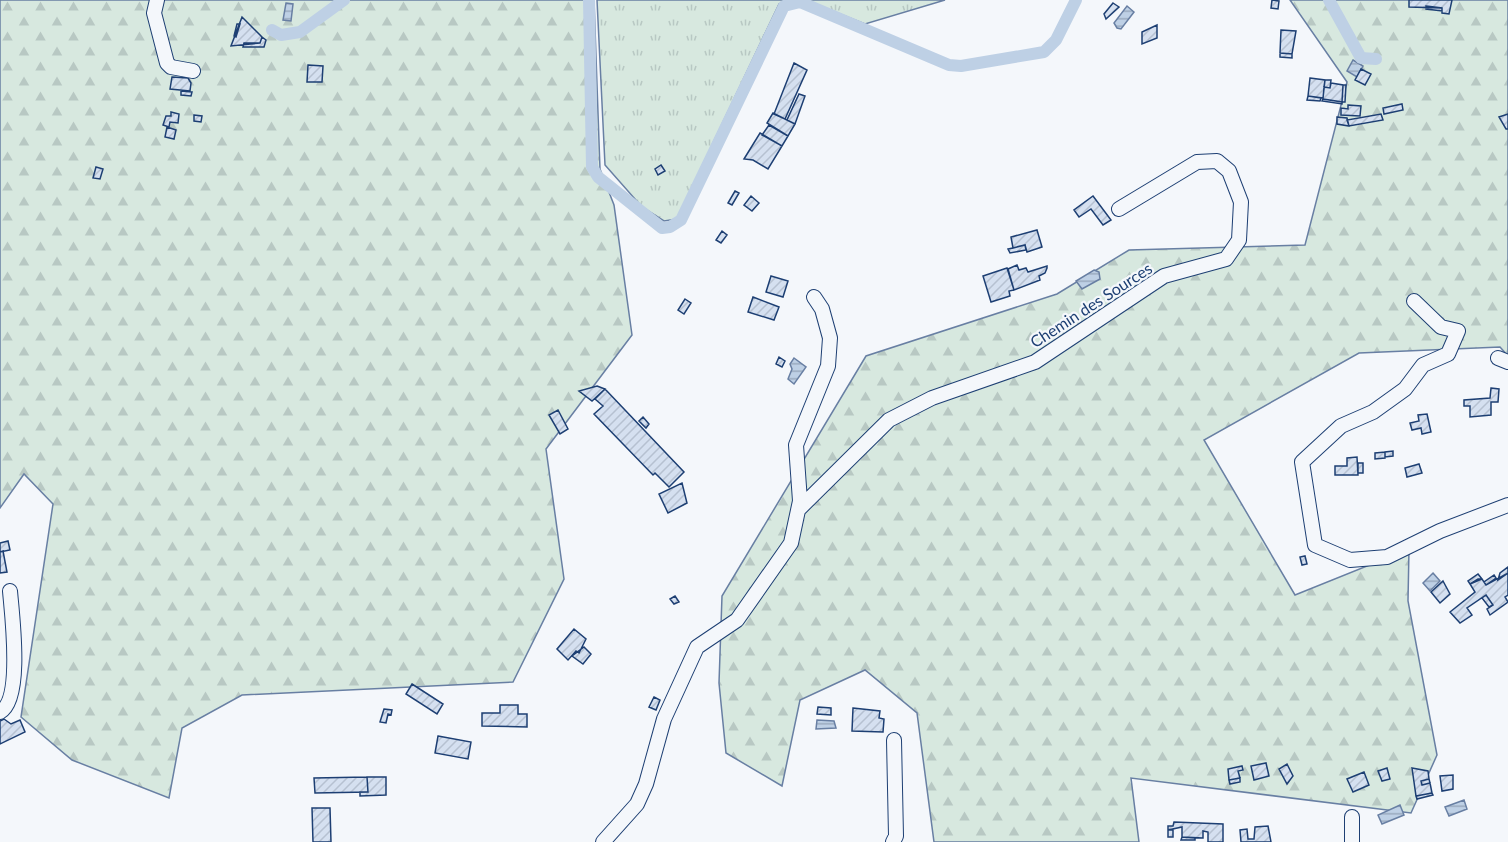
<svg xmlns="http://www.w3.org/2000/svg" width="1508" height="842" font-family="Lato,sans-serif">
<defs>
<pattern id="grass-tufts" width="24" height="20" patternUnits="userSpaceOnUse" patternTransform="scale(1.5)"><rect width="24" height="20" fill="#d7e8df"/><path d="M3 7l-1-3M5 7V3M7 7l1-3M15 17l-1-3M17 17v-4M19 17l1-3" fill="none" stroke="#b8c8c3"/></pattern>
<pattern id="forest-firs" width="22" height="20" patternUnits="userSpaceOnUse" patternTransform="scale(1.5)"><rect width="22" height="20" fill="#d7e8df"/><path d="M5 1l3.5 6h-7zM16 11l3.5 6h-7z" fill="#b8c8c3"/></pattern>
<pattern id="water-rules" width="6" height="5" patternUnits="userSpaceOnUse" patternTransform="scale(1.5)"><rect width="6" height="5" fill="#bed0e5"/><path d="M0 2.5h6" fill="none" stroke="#9aaabe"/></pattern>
<pattern id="building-hatch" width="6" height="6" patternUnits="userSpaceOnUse" patternTransform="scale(1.5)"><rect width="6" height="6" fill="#d5e0f0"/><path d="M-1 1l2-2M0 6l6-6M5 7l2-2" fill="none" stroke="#b6c1d1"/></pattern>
</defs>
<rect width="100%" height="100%" fill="#f4f7fb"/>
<path fill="url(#grass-tufts)" stroke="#687fa3" stroke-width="1.5" d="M 597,0 L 787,0 L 779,4 L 677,219 L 664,221 L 642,207 L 605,165 Z
M 805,0 L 945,0 L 865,24 Z"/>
<path fill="url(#forest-firs)" stroke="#687fa3" stroke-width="1.5" d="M 0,0 L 594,0 L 600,169 L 614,205 L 632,335 L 546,449 L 564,579 L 513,682 L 242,695 L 182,728 L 169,798 L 72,760 L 21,717 L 53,504 L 24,474 L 0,508 Z
M 1290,0 L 1508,0 L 1508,356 L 1500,347 L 1359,353 L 1204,440 L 1295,595 L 1409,549 L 1408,601 L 1437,755 L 1411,813 L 1131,778 L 1139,842 L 934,842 L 917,713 L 865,670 L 800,700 L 782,786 L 726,753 L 719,683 L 722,596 L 866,356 L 1057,294 L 1129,250 L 1305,245 L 1347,82 Z"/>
<path fill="url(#water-rules)" stroke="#687fa3" stroke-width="1.5" d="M 286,3 L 293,4 L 291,21 L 283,20 Z
M 1127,6 L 1134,12 L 1121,29 L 1117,28 L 1114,23 Z
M 1353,60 L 1363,66 L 1357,77 L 1347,71 Z
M 1094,270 L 1099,272 L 1100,279 L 1082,289 L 1076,281 Z
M 794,358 L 806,367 L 794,384 L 788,379 L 792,369 L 790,364 Z
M 1433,573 L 1440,581 L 1430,591 L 1423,583 Z
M 817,720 L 834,721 L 836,728 L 816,729 Z
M 1464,800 L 1467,809 L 1449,816 L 1445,807 Z
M 1400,805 L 1404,815 L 1382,824 L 1378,815 Z"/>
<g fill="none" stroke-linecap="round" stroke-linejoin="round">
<path stroke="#bed0e5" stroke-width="12" d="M 589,0 L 592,167 L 598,177 L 662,228 L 670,227 L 681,220 L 784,6 L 800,2 L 949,65 L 961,66 L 1044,52 L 1056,40 L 1076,0
M 1329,0 L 1361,58 L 1376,59
M 272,30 L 281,35 L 300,32 L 344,0"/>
</g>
<path fill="url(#building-hatch)" stroke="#1d3f73" stroke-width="1.5" d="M 1272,0 L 1279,1 L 1278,9 L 1271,8 Z
M 1409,0 L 1452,0 L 1449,14 L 1442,13 L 1442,8 L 1409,7 Z
M 1113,3 L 1119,7 L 1106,19 L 1104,14 Z
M 1426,6 L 1442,8 L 1442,11 L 1426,9 Z
M 242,17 L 262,37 L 260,43 L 231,46 Z
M 237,24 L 240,24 L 236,37 L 234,36 Z
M 1157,25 L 1157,38 L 1142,44 L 1142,32 Z
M 1281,30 L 1296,31 L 1292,54 L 1280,53 Z
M 262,37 L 266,40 L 264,47 L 243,47 L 244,43 L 260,43 Z
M 1280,53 L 1292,54 L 1292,58 L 1280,57 Z
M 794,63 L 807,70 L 785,119 L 774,114 Z
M 308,65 L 323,66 L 322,82 L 307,82 Z
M 1361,69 L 1371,74 L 1365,85 L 1355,80 Z
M 172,77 L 188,78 L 191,83 L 190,91 L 170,89 Z
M 1310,78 L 1325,80 L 1323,98 L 1308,96 Z
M 1325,80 L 1331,80 L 1330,88 L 1324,87 Z
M 1331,83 L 1343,85 L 1342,102 L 1323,99 L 1324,87 L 1330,88 Z
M 1343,85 L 1346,85 L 1345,102 L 1342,102 Z
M 181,91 L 192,92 L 191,96 L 181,95 Z
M 799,94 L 805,96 L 795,124 L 787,120 Z
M 1308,96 L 1321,98 L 1320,101 L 1307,100 Z
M 1323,99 L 1342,102 L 1342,104 L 1322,101 Z
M 1402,104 L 1403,110 L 1384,114 L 1383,108 Z
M 1348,105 L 1361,106 L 1360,116 L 1341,115 L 1341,108 L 1348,109 Z
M 171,112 L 179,114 L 178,123 L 170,122 L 169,127 L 163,125 L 166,116 L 171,116 Z
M 773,113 L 795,124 L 788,136 L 767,123 Z
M 1381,114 L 1383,120 L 1349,126 L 1347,120 Z
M 1508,114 L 1508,129 L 1506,129 L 1499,117 Z
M 194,115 L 202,116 L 201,122 L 194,121 Z
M 1337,117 L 1347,118 L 1349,126 L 1337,124 Z
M 769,125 L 788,136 L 782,146 L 762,135 Z
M 167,127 L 176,130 L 174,139 L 165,137 Z
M 760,133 L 782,146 L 768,169 L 753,160 L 744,159 Z
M 661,165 L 665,171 L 658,175 L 655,169 Z
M 96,167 L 103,169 L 100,179 L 93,178 Z
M 735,191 L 739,193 L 732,205 L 728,203 Z
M 751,196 L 759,203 L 752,211 L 744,205 Z
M 1093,196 L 1111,220 L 1103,225 L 1091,209 L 1079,217 L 1074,210 Z
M 1037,230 L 1042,247 L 1027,252 L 1025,245 L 1013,248 L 1011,237 Z
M 722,231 L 727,235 L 721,243 L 716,240 Z
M 1025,245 L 1026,250 L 1010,253 L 1008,249 Z
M 1017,265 L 1019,270 L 1026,268 L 1028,272 L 1047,266 L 1047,268 L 1045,273 L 1039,276 L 1040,280 L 1014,290 L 1008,269 Z
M 1007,268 L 1014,290 L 1009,291 L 1010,296 L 991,302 L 983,276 Z
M 771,276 L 788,281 L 783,297 L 766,292 Z
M 753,297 L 779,307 L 774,320 L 748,312 Z
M 685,299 L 691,303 L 684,314 L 678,310 Z
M 779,357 L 785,361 L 782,367 L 776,364 Z
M 597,386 L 605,389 L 592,401 L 579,391 Z
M 1491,388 L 1499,389 L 1498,402 L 1491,402 L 1491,415 L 1470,417 L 1470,406 L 1464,406 L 1464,400 L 1490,398 Z
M 605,389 L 684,472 L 669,487 L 655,473 L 653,475 L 594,414 L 603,406 L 595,399 Z
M 558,410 L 568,429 L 560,434 L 549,415 Z
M 1427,414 L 1431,432 L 1422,434 L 1421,428 L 1412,430 L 1410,423 L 1419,421 L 1418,415 Z
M 643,417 L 649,424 L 646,428 L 639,421 Z
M 1393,451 L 1393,456 L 1385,457 L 1385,452 Z
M 1385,452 L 1385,458 L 1375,459 L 1375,453 Z
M 1357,457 L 1358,475 L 1335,475 L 1335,466 L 1347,466 L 1347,458 Z
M 1358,463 L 1363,463 L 1363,473 L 1358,473 Z
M 1419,464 L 1422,473 L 1407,477 L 1405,468 Z
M 682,483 L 687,503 L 668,513 L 659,494 Z
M 8,541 L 10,550 L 0,552 L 0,543 Z
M 3,551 L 7,572 L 0,573 L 0,552 Z
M 1305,556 L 1307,564 L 1302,565 L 1300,557 Z
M 1508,567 L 1508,573 L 1498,580 L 1500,573 Z
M 1508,573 L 1508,595 L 1505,597 L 1508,602 L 1490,615 L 1487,609 L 1493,605 L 1486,595 L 1467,608 L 1472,615 L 1460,623 L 1450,612 L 1475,592 L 1470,584 L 1478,579 L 1482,579 L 1486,585 Z
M 1478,574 L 1482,579 L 1470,584 L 1468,581 Z
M 1494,575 L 1496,578 L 1486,585 L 1484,582 Z
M 1443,581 L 1450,594 L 1440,603 L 1431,592 Z
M 1486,595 L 1493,605 L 1489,607 L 1482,598 Z
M 675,596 L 679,602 L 674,604 L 670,599 Z
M 574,629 L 586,639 L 579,653 L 576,651 L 568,660 L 557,649 Z
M 584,647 L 591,654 L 583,664 L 572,656 Z
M 412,684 L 443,704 L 437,714 L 406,694 Z
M 654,697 L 660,700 L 656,710 L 649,707 Z
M 500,705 L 518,705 L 518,714 L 527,714 L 527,727 L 482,726 L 482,713 L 500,713 Z
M 818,707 L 831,708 L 831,715 L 817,714 Z
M 853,708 L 880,711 L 879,718 L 884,719 L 883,732 L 852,731 Z
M 384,709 L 392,710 L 391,715 L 388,714 L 386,723 L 380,722 Z
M 4,719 L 11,724 L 20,720 L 25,732 L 0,744 L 0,721 Z
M 438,736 L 471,742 L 468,759 L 435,753 Z
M 1266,763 L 1269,776 L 1254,780 L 1251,766 Z
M 1287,764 L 1293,776 L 1287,784 L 1279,769 Z
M 1242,766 L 1243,770 L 1238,771 L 1240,778 L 1229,780 L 1228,769 Z
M 1387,768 L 1390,779 L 1382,781 L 1378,771 Z
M 1412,768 L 1428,771 L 1429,779 L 1421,781 L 1422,785 L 1430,783 L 1432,793 L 1416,796 Z
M 1364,772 L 1369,785 L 1353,792 L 1347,779 Z
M 1453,775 L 1453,789 L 1442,791 L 1440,776 Z
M 367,777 L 368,792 L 315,793 L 314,778 Z
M 367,777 L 386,777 L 386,795 L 360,796 L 360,792 L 368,792 Z
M 1240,778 L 1240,782 L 1230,784 L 1229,780 Z
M 1429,779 L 1430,783 L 1422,785 L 1421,781 Z
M 1432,793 L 1433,795 L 1417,799 L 1416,796 Z
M 312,808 L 330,808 L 331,842 L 313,842 Z
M 1174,822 L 1223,824 L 1223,842 L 1208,842 L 1208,832 L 1203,831 L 1203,838 L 1182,837 L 1182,827 L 1168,830 L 1168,826 L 1173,826 Z
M 1268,826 L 1271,842 L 1241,842 L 1240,830 L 1247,829 L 1248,839 L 1254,839 L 1255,827 Z
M 1168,830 L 1173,830 L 1173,837 L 1168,837 Z
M 1182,837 L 1195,838 L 1195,840 L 1181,840 Z"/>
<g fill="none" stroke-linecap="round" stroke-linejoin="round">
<defs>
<path id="minor" d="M 157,0 L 154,13 L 167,63 L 171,67 L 193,71
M 1414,301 L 1441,327 L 1458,331 L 1448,354 L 1423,365 L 1405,389 L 1373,412 L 1341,426 L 1302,462 L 1315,545 L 1350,560 L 1387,557 L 1440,531 L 1508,505
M 1498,358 L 1508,362
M 799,509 L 889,420 L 932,398 L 1035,362 L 1164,276 L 1226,259 L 1239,240 L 1241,202 L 1229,171 L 1217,161 L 1197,162 L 1119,209
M 0,712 C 23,700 12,615 10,591
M 1352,817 L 1352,842
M 603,842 L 637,804 L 646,784 L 664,719 L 697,647 L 737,620 L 791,543 L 800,501 L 796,445 L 828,366 L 830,338 L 822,309 L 814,297
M 893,842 L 896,836 L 894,740"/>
</defs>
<use href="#minor" stroke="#1d3f73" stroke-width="16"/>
<use href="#minor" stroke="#f4f7fb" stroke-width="14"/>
</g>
<g text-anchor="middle" stroke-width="4.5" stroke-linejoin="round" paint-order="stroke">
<g font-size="16" fill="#1d3f73" stroke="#f4f7fb">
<text transform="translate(1091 305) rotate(-33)" y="6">Chemin des Sources</text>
</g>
</g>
</svg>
